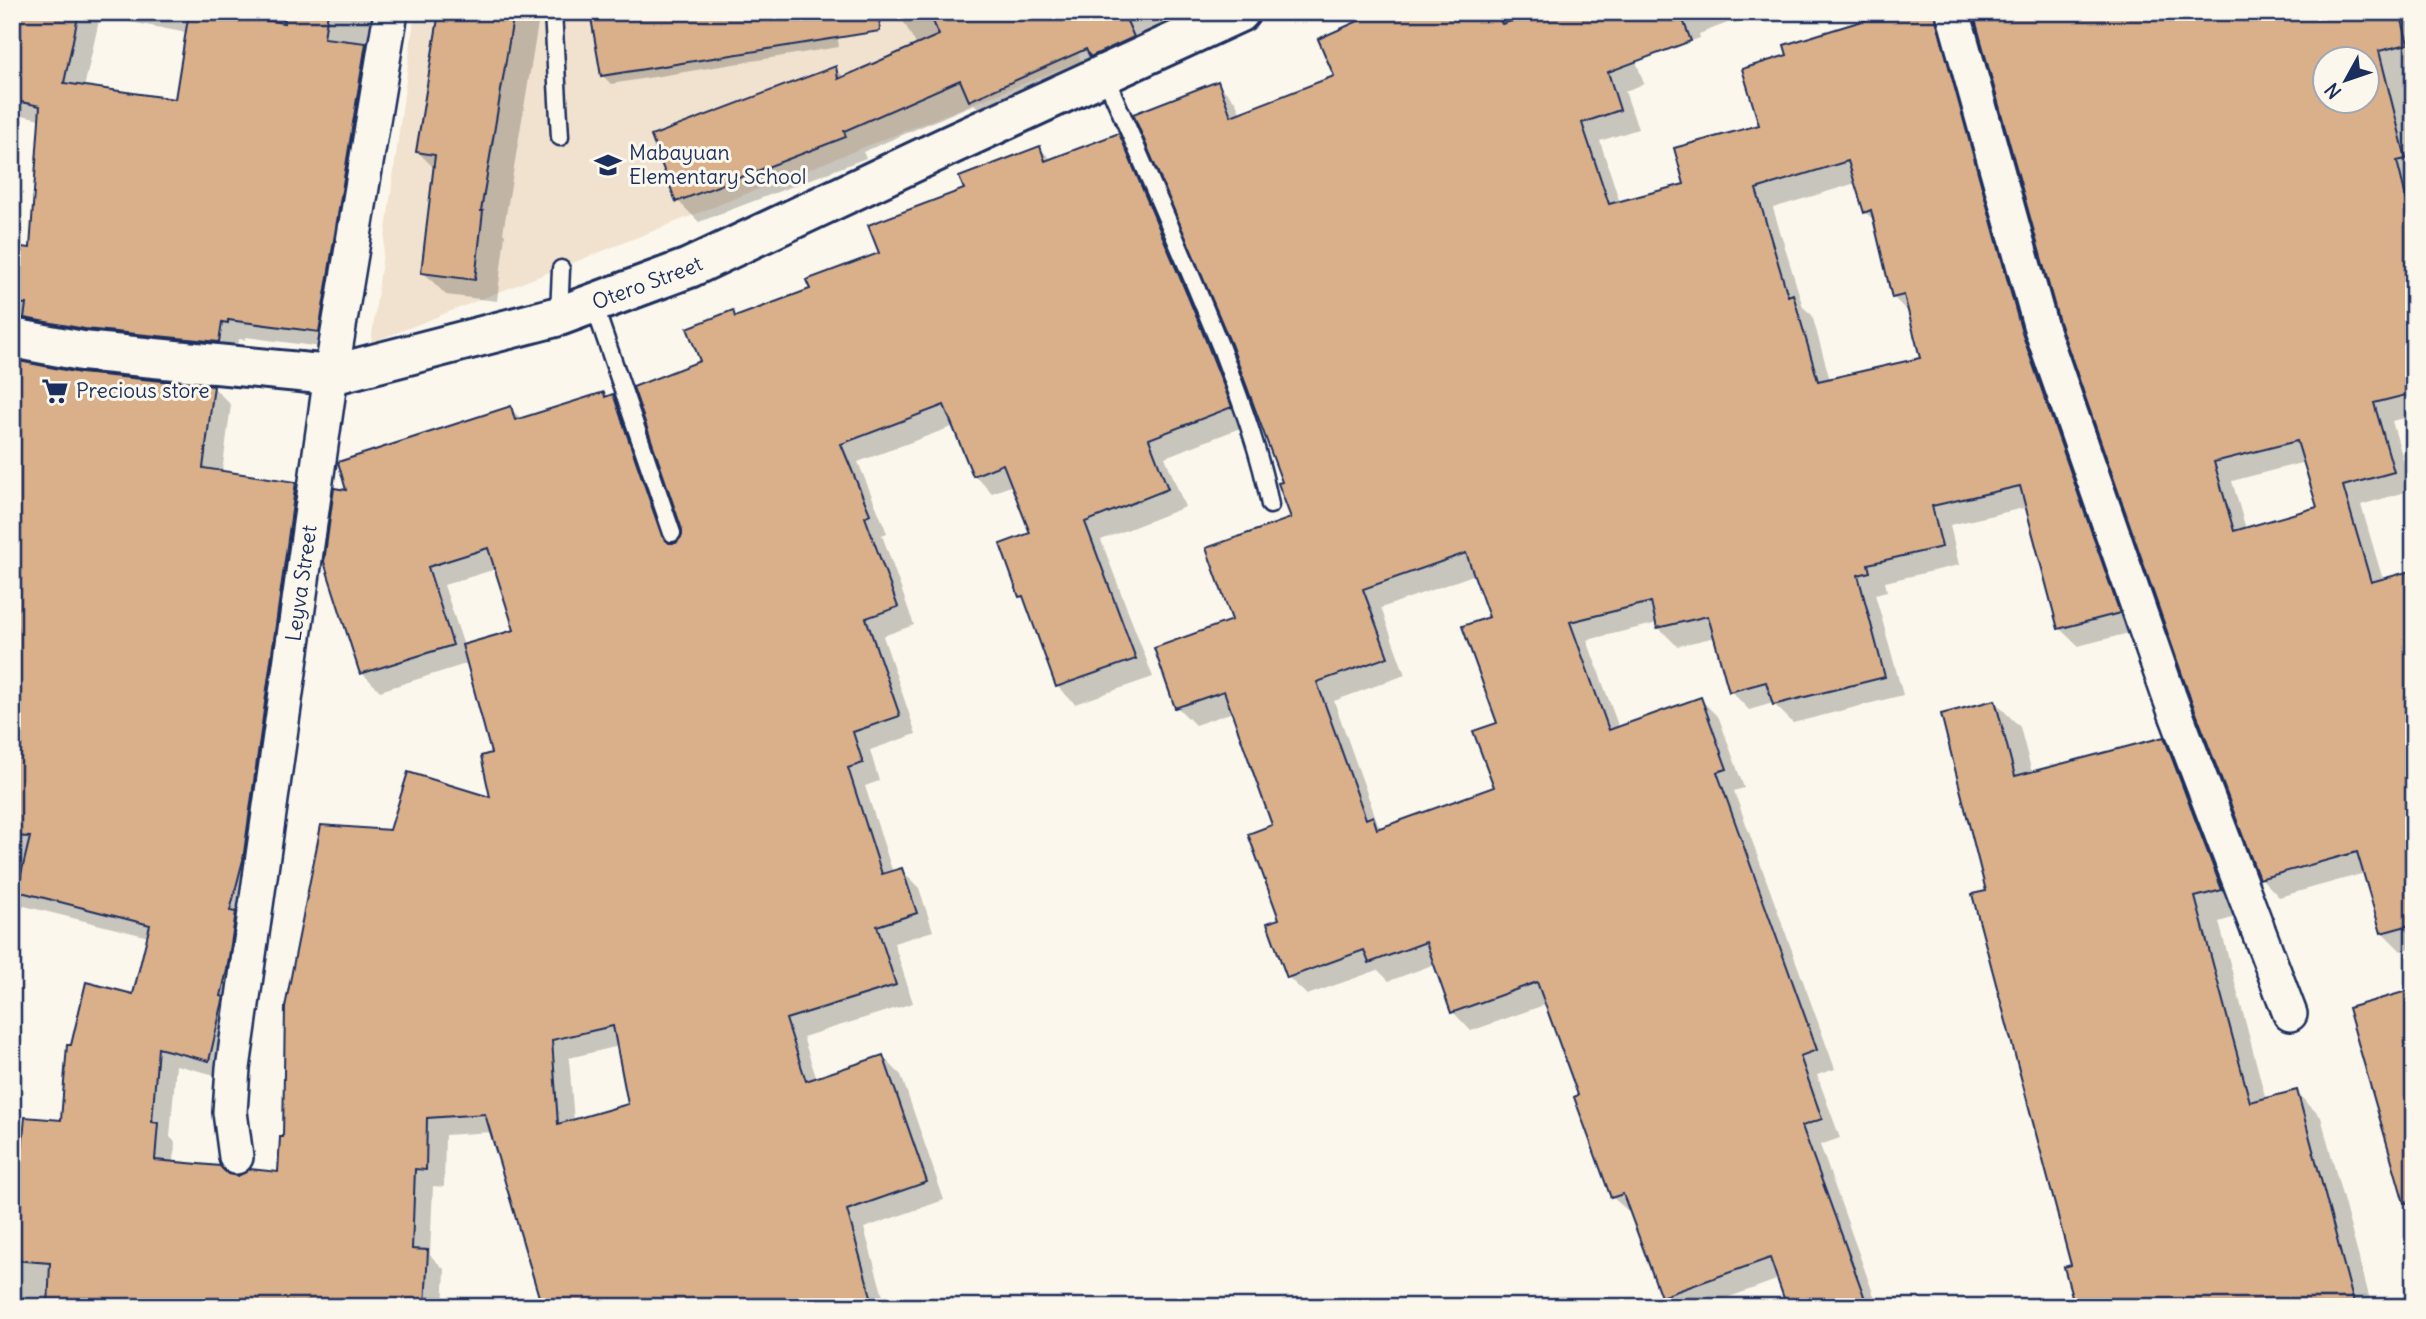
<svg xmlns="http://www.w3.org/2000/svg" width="2426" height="1319" font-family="Delius,sans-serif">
<rect width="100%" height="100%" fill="#fbf7ec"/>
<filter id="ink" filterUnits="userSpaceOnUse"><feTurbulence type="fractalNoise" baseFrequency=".0143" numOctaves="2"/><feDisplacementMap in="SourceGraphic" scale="14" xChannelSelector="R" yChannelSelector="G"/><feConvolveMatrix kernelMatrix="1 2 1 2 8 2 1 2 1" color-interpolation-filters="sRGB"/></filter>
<g filter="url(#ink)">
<path fill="#f1e2cf" d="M 415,12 L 1064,12 L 1081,61 L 371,343 Z"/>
<path fill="#0003" fill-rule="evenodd" d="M 12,12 L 203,12 L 283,25 L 285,12 L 391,12 L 336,349 L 246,337 L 245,340 L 239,339 L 237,359 L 12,344 L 12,248 L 31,250 L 40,119 L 12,113 ZM 100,16 L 187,33 L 177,101 L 84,88 Z
M 441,12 L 540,12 L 503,233 L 505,235 L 497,301 L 446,295 L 423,272 L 435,169 L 417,151 Z
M 834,12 L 839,47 L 611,84 L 602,75 Z
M 898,12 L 1244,12 L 991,121 L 974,104 L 863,152 L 866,158 L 699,222 L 678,201 L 835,68 L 845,78 L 917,46 Z
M 1391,12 L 1756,12 L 1699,34 L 1700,38 L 1636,61 L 1644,84 L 1625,91 L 1638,129 L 1600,141 L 1620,203 L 1686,185 L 1761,126 L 1790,57 L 1883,16 L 1882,12 L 1966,12 L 2137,631 L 2078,646 L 2059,628 L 2028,507 L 1950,525 L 1959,565 L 1885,582 L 1887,591 L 1875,594 L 1903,695 L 1793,723 L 1773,703 L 1749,710 L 1731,691 L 1716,637 L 1677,646 L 1659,628 L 1658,623 L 1587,640 L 1619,728 L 1700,699 L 1719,718 L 1744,788 L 1734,791 L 1835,1069 L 1817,1075 L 1840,1138 L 1820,1145 L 1878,1307 L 1789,1307 L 1779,1279 L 1702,1307 L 1673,1307 L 1662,1296 L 1633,1215 L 1612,1197 L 1580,1096 L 1547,1004 L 1471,1031 L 1453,1012 L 1435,964 L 1389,981 L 1378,970 L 1307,995 L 1288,977 L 1281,920 L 1274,826 L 1233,712 L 1195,725 L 1177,707 L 1234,621 L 1293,519 L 1284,483 L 1217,83 L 1236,102 L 1241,115 L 1336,77 ZM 1856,183 L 1865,212 L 1876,222 L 1893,297 L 1911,315 L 1923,359 L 1830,380 L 1812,315 L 1803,307 L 1773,208 ZM 1476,574 L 1491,618 L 1499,724 L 1496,788 L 1383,829 L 1378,824 L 1334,701 L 1405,675 L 1381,608 Z
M 1975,12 L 2414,12 L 2414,416 L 2392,421 L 2412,490 L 2361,505 L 2383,580 L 2414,571 L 2414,947 L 2401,951 L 2382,932 L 2365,873 L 2279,897 L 2261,878 ZM 2324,60 L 2366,60 L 2366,102 L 2324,102 ZM 2305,462 L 2319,508 L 2246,529 L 2232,481 Z
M 1118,135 L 1136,153 L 1248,425 L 1165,457 L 1185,507 L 1101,540 L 1153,677 L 1075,704 L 1057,686 L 1028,603 L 1021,596 L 1032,535 L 1013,485 L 992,493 L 974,475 L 954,426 L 858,462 L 887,533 L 882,535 L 914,625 L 883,636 L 916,734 L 870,750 L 879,781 L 865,786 L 893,873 L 901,870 L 919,888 L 933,931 L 894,943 L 913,1003 L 803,1037 L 817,1080 L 883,1057 L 901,1075 L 944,1200 L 864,1228 L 886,1307 L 543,1307 L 492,1132 L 445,1135 L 444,1187 L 433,1186 L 430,1255 L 445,1270 L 443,1307 L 12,1307 L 12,1168 L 22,1168 L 62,1122 L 72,1047 L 134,996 L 149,937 L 12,903 L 12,362 L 80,374 L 213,387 L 231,405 L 222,473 L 296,484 L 314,502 L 227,1078 L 176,1065 L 170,1137 L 175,1142 L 174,1163 L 238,1178 L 280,1174 L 285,1139 L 392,832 L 492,800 L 494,754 L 469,663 L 380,691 L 362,673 L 349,492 L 510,408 L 522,420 L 603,394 L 607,398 L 613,396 L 631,414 L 676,545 L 684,536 L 702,362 L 732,312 L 738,318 L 812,290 L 881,254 L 966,190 L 1039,148 L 1052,160 ZM 496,569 L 516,631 L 464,646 L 444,585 ZM 619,1046 L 631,1106 L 574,1122 L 569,1058 Z
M 1995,702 L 2020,727 L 2032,773 L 2163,739 L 2188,764 L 2246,914 L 2219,922 L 2266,1100 L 2296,1092 L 2321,1117 L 2372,1307 L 2076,1307 L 2073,1266 L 1988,892 Z"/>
<path fill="#dab08b" stroke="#1b2f5e" stroke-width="2" fill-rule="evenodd" d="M 12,12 L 79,12 L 64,83 L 175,99 L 189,12 L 214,12 L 284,23 L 286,12 L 328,12 L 324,38 L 366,43 L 319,332 L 228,320 L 228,323 L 222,322 L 219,342 L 85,329 L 24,318 L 26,304 L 12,303 L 12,246 L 30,248 L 40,106 L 12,100 Z
M 439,12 L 514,12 L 481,211 L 483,211 L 475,280 L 421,273 L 435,155 L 416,152 Z
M 590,12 L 879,12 L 880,31 L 601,76 Z
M 929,12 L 1123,12 L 1134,37 L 1090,57 L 1086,49 L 969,101 L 960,80 L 844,131 L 846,137 L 676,202 L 651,136 L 836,66 L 838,79 L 939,35 Z
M 1378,12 L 1496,12 L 1502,24 L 1538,12 L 1680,12 L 1691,41 L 1608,72 L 1620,110 L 1582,123 L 1609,204 L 1684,184 L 1674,148 L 1759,125 L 1742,69 L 1787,55 L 1784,45 L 1891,12 L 1934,12 L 2022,333 L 2120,613 L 2058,629 L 2020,486 L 1932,506 L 1942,547 L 1868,564 L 1870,572 L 1858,575 L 1885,677 L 1773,705 L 1766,682 L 1729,692 L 1708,616 L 1657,628 L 1651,602 L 1570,622 L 1609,730 L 1701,697 L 1727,769 L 1717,772 L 1817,1050 L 1800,1056 L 1822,1119 L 1802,1126 L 1868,1307 L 1787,1307 L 1770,1258 L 1661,1297 L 1623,1194 L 1611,1198 L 1574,1097 L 1578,1095 L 1537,982 L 1451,1013 L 1426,942 L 1369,963 L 1364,950 L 1287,978 L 1267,923 L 1279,919 L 1248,834 L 1272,825 L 1224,691 L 1175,708 L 1154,648 L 1232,620 L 1206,548 L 1291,518 L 1278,483 L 1282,482 L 1231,344 L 1133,114 L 1218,81 L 1231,116 L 1334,76 L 1318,39 ZM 1848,161 L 1864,213 L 1871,210 L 1892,298 L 1904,295 L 1920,358 L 1818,381 L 1793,294 L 1788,296 L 1756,189 ZM 1466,553 L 1489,617 L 1462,626 L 1497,723 L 1473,731 L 1494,787 L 1377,829 L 1373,816 L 1366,819 L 1317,682 L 1388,657 L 1363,589 Z
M 1973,12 L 2400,12 L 2408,44 L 2379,51 L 2406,159 L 2397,161 L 2414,229 L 2414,393 L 2374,403 L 2394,472 L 2343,486 L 2371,582 L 2414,570 L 2414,924 L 2381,933 L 2357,852 L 2259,879 L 2187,689 L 2059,322 ZM 2325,60 L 2367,60 L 2367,102 L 2325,102 ZM 2297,441 L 2317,507 L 2234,531 L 2214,462 Z
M 1119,133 L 1197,318 L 1232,407 L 1149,439 L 1168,489 L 1085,522 L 1136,659 L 1056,687 L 1023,596 L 1019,597 L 1000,544 L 1030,533 L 1003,464 L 973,476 L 944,405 L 841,444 L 870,514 L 865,517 L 898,607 L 866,618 L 900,716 L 853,732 L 863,763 L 848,768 L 882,874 L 902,868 L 917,913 L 877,926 L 896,985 L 786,1019 L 806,1081 L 883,1055 L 927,1182 L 847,1210 L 874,1307 L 542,1307 L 485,1114 L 427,1118 L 426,1170 L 415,1169 L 412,1249 L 428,1250 L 425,1307 L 150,1307 L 113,1303 L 113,1307 L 48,1307 L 50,1263 L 12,1260 L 25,1117 L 61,1120 L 67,1045 L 71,1045 L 86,982 L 133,994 L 150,925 L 17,891 L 30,837 L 12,836 L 12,411 L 19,361 L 80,373 L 214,386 L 203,468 L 296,482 L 243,860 L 230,911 L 236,912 L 227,970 L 221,996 L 224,997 L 222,1005 L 209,1061 L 158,1048 L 152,1122 L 158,1123 L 155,1160 L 220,1166 L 228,1174 L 238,1176 L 250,1169 L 278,1172 L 280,1137 L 283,1137 L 285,1007 L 321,825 L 390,830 L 408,772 L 490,797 L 481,756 L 491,753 L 462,645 L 514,630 L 488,548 L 428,567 L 453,645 L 360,674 L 324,562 L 334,488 L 346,490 L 338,462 L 511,406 L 515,420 L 604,392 L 605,397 L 613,394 L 662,536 L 669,543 L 676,543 L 682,536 L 682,530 L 633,387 L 700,361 L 687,328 L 733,310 L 735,317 L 810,289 L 806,280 L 879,253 L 868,225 L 964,189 L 959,177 L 1040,146 L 1045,161 ZM 613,1026 L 628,1104 L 558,1124 L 552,1040 Z
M 1995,700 L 2015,776 L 2164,737 L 2222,890 L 2195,897 L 2250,1102 L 2297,1090 L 2355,1307 L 2075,1307 L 2064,1267 L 2071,1265 L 1972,894 L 1986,891 L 1941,714 Z
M 2414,989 L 2414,1202 L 2404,1203 L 2348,1008 Z"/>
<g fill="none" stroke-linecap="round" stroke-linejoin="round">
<defs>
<path id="service" d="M 553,12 L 560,137
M 1104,74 C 1144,165 1184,256 1221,348 C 1240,399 1260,451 1270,505
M 594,305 L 672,533
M 559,314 L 561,269"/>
<g id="minor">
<path d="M 1953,12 L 2041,328 L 2169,696 L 2290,1014"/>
<path id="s1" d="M 236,1157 L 230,1112 L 233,1068 L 331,375 L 391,12"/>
</g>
<g id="secondary">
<path id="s2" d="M 12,338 L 82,351 L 331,375 L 559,316 L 689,268 L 948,146 L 1240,12"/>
</g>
</defs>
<use href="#service" stroke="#1b2f5e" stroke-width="21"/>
<use href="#minor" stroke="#1b2f5e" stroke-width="38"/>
<use href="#secondary" stroke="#1b2f5e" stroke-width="44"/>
<use href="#service" stroke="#fbf7ec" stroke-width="16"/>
<use href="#minor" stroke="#fbf7ec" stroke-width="33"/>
<use href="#secondary" stroke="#fbf7ec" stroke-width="38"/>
</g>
</g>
<defs>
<symbol id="school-bare" viewBox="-9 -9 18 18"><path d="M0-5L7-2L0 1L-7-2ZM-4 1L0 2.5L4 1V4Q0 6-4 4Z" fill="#1b2f5e" stroke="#fbf7ec" stroke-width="2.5" paint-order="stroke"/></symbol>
<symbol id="supermarket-bare" viewBox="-9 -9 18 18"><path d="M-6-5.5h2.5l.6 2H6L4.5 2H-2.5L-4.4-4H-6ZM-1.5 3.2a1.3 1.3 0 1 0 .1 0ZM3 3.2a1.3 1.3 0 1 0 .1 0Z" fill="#1b2f5e" stroke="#fbf7ec" stroke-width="2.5" paint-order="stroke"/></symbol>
</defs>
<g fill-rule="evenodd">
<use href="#school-bare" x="589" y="146" width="38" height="38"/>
<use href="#supermarket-bare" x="36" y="372" width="38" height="38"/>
</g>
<g text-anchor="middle" stroke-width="6" stroke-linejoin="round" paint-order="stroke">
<g font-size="21" fill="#1b2f5e" stroke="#fbf7ec" text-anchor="start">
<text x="629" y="160">Mabayuan<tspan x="629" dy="24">Elementary School</tspan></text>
<text x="76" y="398">Precious store</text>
</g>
<g font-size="21" fill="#1b2f5e" stroke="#fbf7ec">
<text dy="7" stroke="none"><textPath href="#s2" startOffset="651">Otero Street</textPath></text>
<text dy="7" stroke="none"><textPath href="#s1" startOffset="579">Leyva Street</textPath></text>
</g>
</g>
<rect width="2426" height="1319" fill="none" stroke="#fbf7ec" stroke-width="42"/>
<rect x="21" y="21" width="2384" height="1277" fill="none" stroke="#1b2f5e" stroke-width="2.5" filter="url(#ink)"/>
<g transform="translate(2346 80) rotate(230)"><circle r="33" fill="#fbf7ec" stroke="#a1a7b3" stroke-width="2"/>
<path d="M0-5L12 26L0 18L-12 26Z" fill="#1b2f5e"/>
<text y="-10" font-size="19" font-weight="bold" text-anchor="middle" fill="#1b2f5e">N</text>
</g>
</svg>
